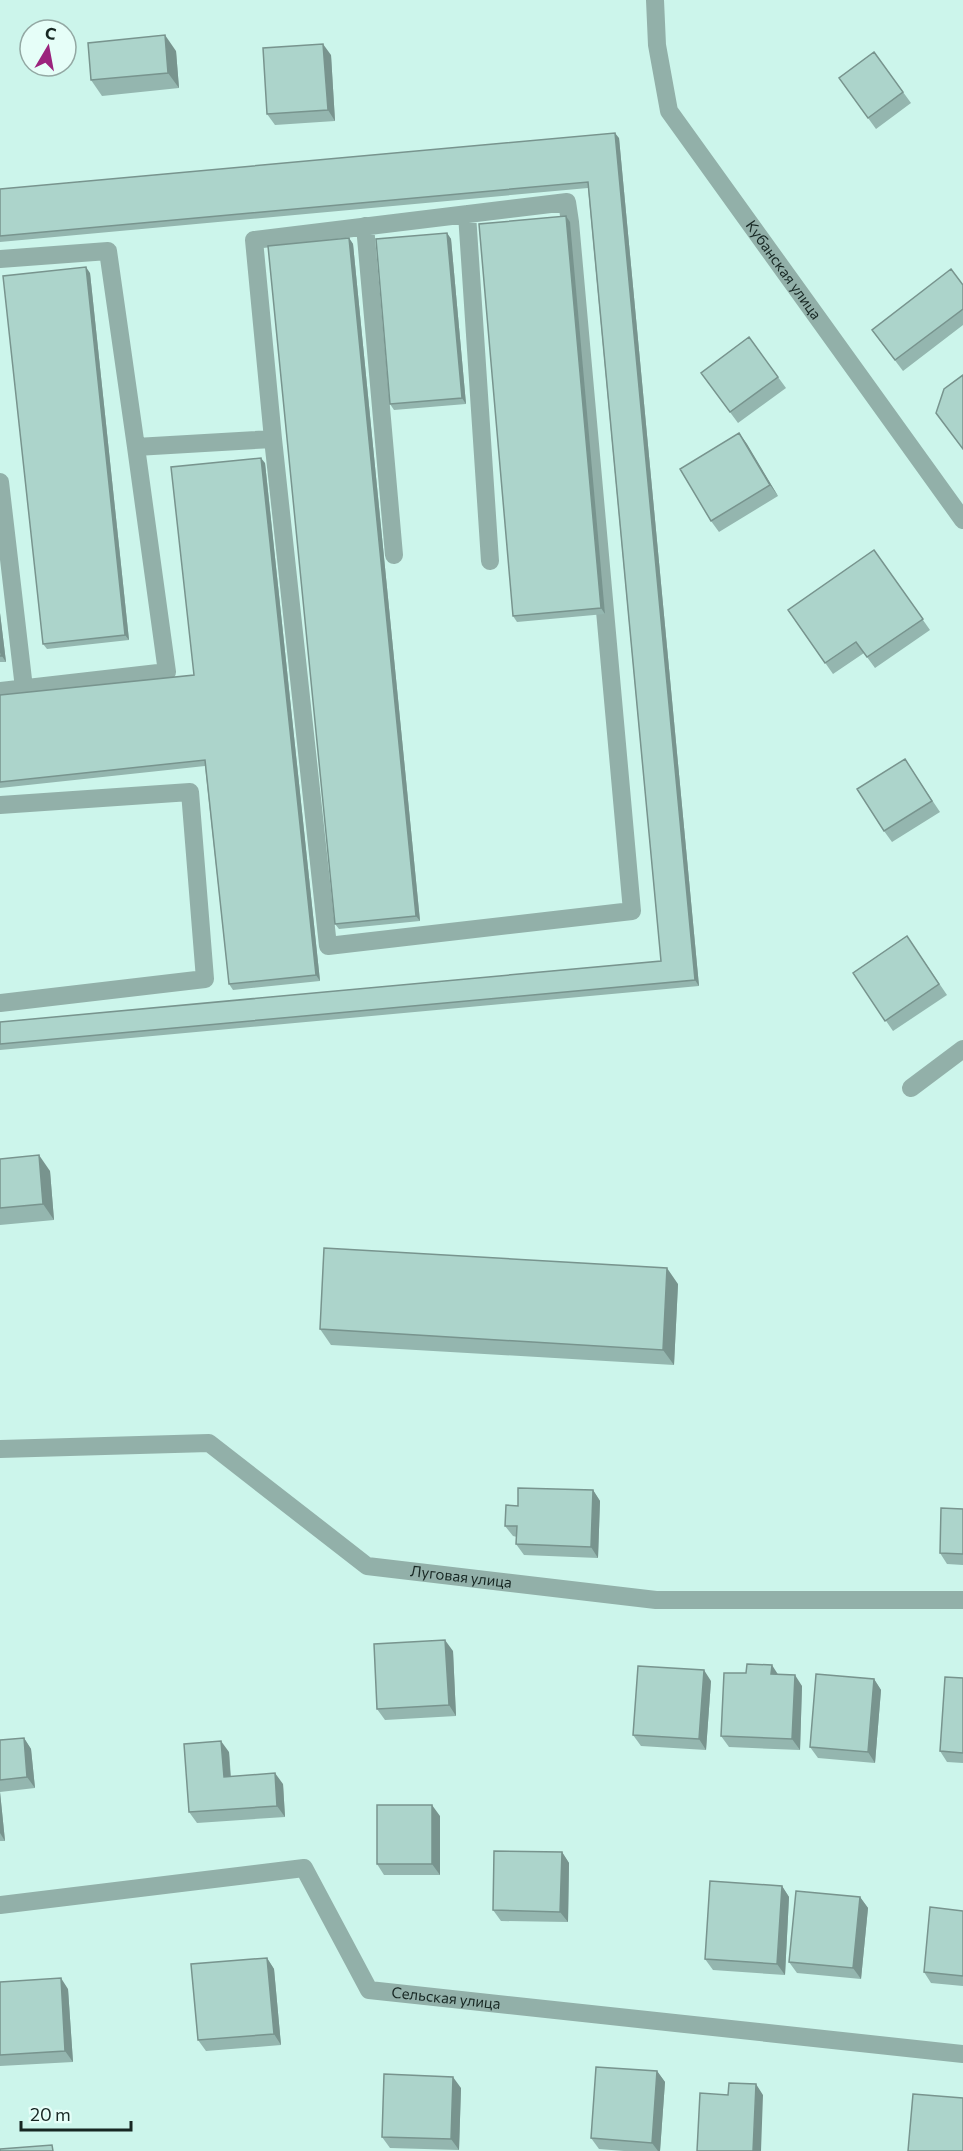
<svg xmlns="http://www.w3.org/2000/svg" width="963" height="2151" font-family="Commissioner,sans-serif">
<rect width="100%" height="100%" fill="#ccf5eb"/>
<g fill="none" stroke-linecap="round" stroke-linejoin="round">
<path stroke="#92b0a9" stroke-width="18" d="M 567,202 L 570,222 L 632,911 L 328,946 L 273,439 L 254,240 Z
M 467,214 L 490,561
M 365,226 L 394,555
M 0,259 L 108,251 L 136,447 L 273,439
M 0,482 L 24,688
M 0,691 L 167,672 L 136,447
M 0,805 L 190,792 L 205,979 L 0,1003"/>
<g stroke="#92b0a9" stroke-width="18">
<path id="s1" d="M 655,0 L 657,45 L 669,111 L 963,520"/>
<path d="M 911,1088 L 963,1049"/>
<path id="s2" d="M 0,1449 L 209,1443 L 367,1566 L 656,1600 L 963,1600"/>
<path id="s3" d="M 0,1905 L 304,1868 L 369,1990 L 963,2054"/>
</g>
</g>
<path fill="#94b6af" d="M 176,51 L 179,88 L 102,96 L 91,80 Z
M 874,52 L 911,103 L 876,129 L 839,78 Z
M 331,55 L 335,121 L 275,125 L 267,114 Z
M 619,138 L 699,986 L 0,1050 L 0,1022 L 661,961 L 588,188 L 0,242 L 0,189 Z
M 570,222 L 605,614 L 517,622 L 513,616 Z
M 447,233 L 451,239 L 466,404 L 394,410 L 390,404 Z
M 349,238 L 353,244 L 420,921 L 339,929 L 335,924 Z
M 90,273 L 129,640 L 47,649 L 43,644 Z
M 963,285 L 963,325 L 903,371 L 872,330 Z
M 749,337 L 786,388 L 738,423 L 701,373 Z
M 739,433 L 778,496 L 719,532 L 711,521 Z
M 265,463 L 320,981 L 233,990 L 229,984 L 205,766 L 0,788 L 0,695 L 194,675 Z
M 874,550 L 930,630 L 875,668 L 864,653 L 833,674 L 788,610 Z
M 0,613 L 6,662 L 0,662 Z
M 912,770 L 940,812 L 892,842 L 884,831 Z
M 907,936 L 947,995 L 893,1031 L 853,973 Z
M 0,1159 L 50,1171 L 54,1220 L 0,1225 Z
M 678,1284 L 674,1365 L 331,1345 L 320,1329 Z
M 593,1490 L 600,1501 L 598,1558 L 524,1555 L 516,1544 L 517,1537 L 513,1536 L 505,1526 L 518,1506 Z
M 963,1509 L 963,1565 L 947,1564 L 940,1553 Z
M 453,1651 L 456,1716 L 385,1720 L 377,1709 Z
M 778,1674 L 802,1686 L 800,1750 L 729,1747 L 721,1736 Z
M 963,1678 L 963,1763 L 947,1762 L 940,1751 Z
M 874,1679 L 881,1690 L 875,1763 L 818,1758 L 810,1747 Z
M 711,1681 L 706,1750 L 641,1746 L 633,1735 Z
M 24,1738 L 31,1749 L 35,1788 L 0,1792 L 5,1841 L 0,1841 L 0,1740 Z
M 229,1752 L 231,1776 L 283,1784 L 285,1817 L 197,1823 L 189,1812 Z
M 440,1816 L 440,1875 L 384,1875 L 377,1864 Z
M 562,1852 L 569,1863 L 568,1922 L 501,1921 L 493,1910 Z
M 782,1886 L 789,1897 L 785,1975 L 713,1970 L 705,1959 Z
M 860,1897 L 868,1908 L 861,1979 L 797,1973 L 789,1962 Z
M 963,1911 L 963,1986 L 931,1983 L 924,1972 Z
M 267,1958 L 274,1969 L 281,2045 L 206,2051 L 198,2040 Z
M 0,1982 L 68,1989 L 73,2062 L 0,2066 Z
M 657,2071 L 665,2082 L 660,2151 L 624,2151 L 599,2149 L 591,2138 Z
M 461,2088 L 459,2150 L 390,2148 L 382,2137 Z"/>
<path fill="#78948e" d="M 165,35 L 176,51 L 179,88 L 168,73 Z
M 323,44 L 331,55 L 335,121 L 328,110 Z
M 615,133 L 619,138 L 699,986 L 695,980 Z
M 566,216 L 570,222 L 605,614 L 601,608 Z
M 447,233 L 451,239 L 466,404 L 462,398 Z
M 349,238 L 353,244 L 420,921 L 416,916 Z
M 86,267 L 90,273 L 129,640 L 125,635 Z
M 739,433 L 747,444 L 778,496 L 770,485 Z
M 261,458 L 265,463 L 320,981 L 316,975 Z
M 0,613 L 6,662 L 2,656 L 0,642 Z
M 39,1155 L 50,1171 L 54,1220 L 43,1204 Z
M 667,1268 L 678,1284 L 674,1365 L 663,1350 Z
M 593,1490 L 600,1501 L 598,1558 L 591,1547 Z
M 445,1640 L 453,1651 L 456,1716 L 449,1705 Z
M 772,1665 L 779,1676 L 771,1674 Z
M 704,1670 L 711,1681 L 706,1750 L 699,1739 Z
M 795,1675 L 802,1686 L 800,1750 L 792,1739 Z
M 874,1679 L 881,1690 L 875,1763 L 868,1752 Z
M 24,1738 L 31,1749 L 35,1788 L 27,1777 Z
M 221,1741 L 229,1752 L 231,1787 L 224,1777 Z
M 275,1773 L 283,1784 L 285,1817 L 277,1806 Z
M 0,1791 L 0,1792 L 5,1841 L 0,1833 Z
M 432,1805 L 440,1816 L 440,1875 L 432,1864 Z
M 562,1852 L 569,1863 L 568,1922 L 560,1912 Z
M 782,1886 L 789,1897 L 785,1975 L 777,1964 Z
M 860,1897 L 868,1908 L 861,1979 L 853,1968 Z
M 267,1958 L 274,1969 L 281,2045 L 274,2034 Z
M 61,1978 L 68,1989 L 73,2062 L 65,2051 Z
M 657,2071 L 665,2082 L 660,2151 L 658,2151 L 652,2143 Z
M 453,2077 L 461,2088 L 459,2150 L 451,2139 Z
M 756,2084 L 763,2095 L 761,2151 L 753,2151 Z"/>
<path fill="#acd4cb" stroke="#78948e" stroke-width="1.5" d="M 165,35 L 168,73 L 91,80 L 88,43 Z
M 323,44 L 328,110 L 267,114 L 263,48 Z
M 874,52 L 903,92 L 868,118 L 839,78 Z
M 615,133 L 695,980 L 0,1044 L 0,1022 L 661,961 L 588,182 L 0,236 L 0,189 Z
M 566,216 L 601,608 L 513,616 L 479,224 Z
M 447,233 L 462,398 L 390,404 L 376,239 Z
M 349,238 L 416,916 L 335,924 L 268,246 Z
M 86,267 L 125,635 L 43,644 L 3,276 Z
M 951,269 L 963,285 L 963,309 L 895,360 L 872,330 Z
M 749,337 L 778,377 L 730,412 L 701,373 Z
M 963,375 L 963,449 L 936,413 L 944,389 Z
M 739,433 L 770,485 L 711,521 L 680,469 Z
M 261,458 L 316,975 L 229,984 L 205,760 L 0,782 L 0,695 L 194,675 L 171,467 Z
M 874,550 L 923,619 L 867,657 L 856,642 L 825,663 L 788,610 Z
M 0,642 L 2,656 L 0,656 Z
M 905,759 L 932,801 L 884,831 L 857,789 Z
M 907,936 L 939,984 L 885,1021 L 853,973 Z
M 39,1155 L 43,1204 L 0,1208 L 0,1159 Z
M 324,1248 L 667,1268 L 663,1350 L 320,1329 Z
M 518,1488 L 593,1490 L 591,1547 L 516,1544 L 517,1526 L 505,1526 L 506,1505 L 518,1506 Z
M 941,1508 L 963,1509 L 963,1554 L 940,1553 Z
M 445,1640 L 449,1705 L 377,1709 L 374,1644 Z
M 747,1664 L 772,1665 L 771,1674 L 795,1675 L 792,1739 L 721,1736 L 724,1673 L 746,1673 Z
M 638,1666 L 704,1670 L 699,1739 L 633,1735 Z
M 816,1674 L 874,1679 L 868,1752 L 810,1747 Z
M 945,1677 L 963,1678 L 963,1753 L 940,1751 Z
M 24,1738 L 27,1777 L 0,1780 L 0,1740 Z
M 221,1741 L 224,1777 L 275,1773 L 277,1806 L 189,1812 L 184,1744 Z
M 377,1805 L 432,1805 L 432,1864 L 377,1864 Z
M 494,1851 L 562,1852 L 560,1912 L 493,1910 Z
M 710,1881 L 782,1886 L 777,1964 L 705,1959 Z
M 796,1891 L 860,1897 L 853,1968 L 789,1962 Z
M 930,1907 L 963,1911 L 963,1976 L 924,1972 Z
M 267,1958 L 274,2034 L 198,2040 L 191,1964 Z
M 61,1978 L 65,2051 L 0,2055 L 0,1982 Z
M 596,2067 L 657,2071 L 652,2143 L 591,2138 Z
M 384,2074 L 453,2077 L 451,2139 L 382,2137 Z
M 729,2083 L 756,2084 L 753,2151 L 697,2151 L 700,2093 L 728,2095 Z
M 913,2094 L 963,2098 L 963,2151 L 908,2151 Z
M 52,2145 L 53,2151 L 0,2151 L 0,2149 Z"/>
<g text-anchor="middle" stroke-width="6" stroke-linejoin="round" paint-order="stroke">
<g font-size="15" fill="#172723" stroke="#e6fef8">
<text dy="5" stroke="none"><textPath href="#s1" startOffset="308">Кубанская улица</textPath></text>
<text dy="5" stroke="none"><textPath href="#s2" startOffset="504">Луговая улица</textPath></text>
<text dy="5" stroke="none"><textPath href="#s3" startOffset="522">Сельская улица</textPath></text>
</g>
</g>
<g transform="translate(48 48) rotate(10)"><circle r="28" fill="#e6fef8" stroke="#93a8a3" stroke-width="1.5"/>
<path d="M0-4.5L10 22L0 15L-10 22Z" fill="#9b237d"/>
<text y="-9" font-size="16" font-weight="bold" text-anchor="middle" fill="#172723">С</text>
</g>
<path d="M21 2121v9h110v-9" fill="none" stroke="#172723" stroke-width="3"/>
<text x="30" y="2121" font-size="18" fill="#172723" stroke="#e6fef8" stroke-width="4.5" paint-order="stroke">20 m</text>
</svg>
